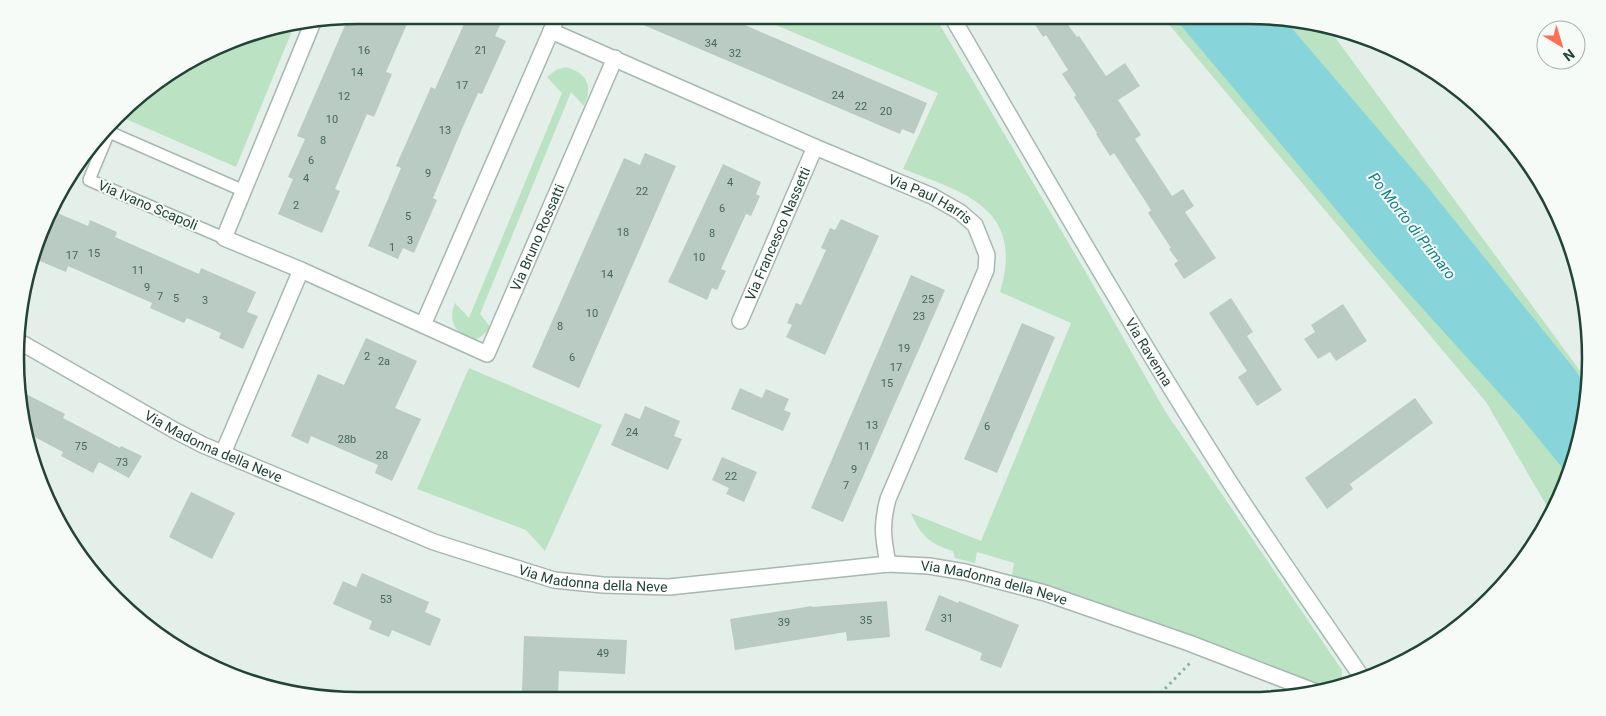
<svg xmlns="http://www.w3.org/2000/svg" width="1606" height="716" font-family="Roboto,sans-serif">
<rect width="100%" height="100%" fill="#e4efe9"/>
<path fill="#bbe2c2" d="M 752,15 L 934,15 L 1088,276 L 1165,411 L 1342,670 L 1342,677 C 1326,694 1316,686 1297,680 L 1088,599 L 1012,575 L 1014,563 L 977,552 L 975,563 L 955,558 L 953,551 C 930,544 920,535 911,513 L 981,541 L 1071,323 L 1000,292 C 1025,209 966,193 903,169 L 938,93 Z
M 1161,15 L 1248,15 L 1315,22 L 1326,25 L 1589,383 L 1584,425 L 1565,489 L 1551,513 L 1486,402 Z
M 294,26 L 236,167 L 119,116 L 132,100 L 187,61 L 247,33 Z
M 566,67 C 588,74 593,85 584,106 L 571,92 L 480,314 L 491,328 L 479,338 L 469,340 C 454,331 448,319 455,303 L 469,318 L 562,93 L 547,77 L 556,70 Z
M 469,368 L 602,425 L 545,551 L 526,530 L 417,489 Z"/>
<path fill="#87d4da" d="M 1172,15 L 1248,15 L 1283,18 L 1426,185 L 1576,371 L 1588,391 L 1584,425 L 1569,476 L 1519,415 L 1376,257 Z"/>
<path fill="#b9cbc2" d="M 358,15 L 411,15 L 386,72 L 392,74 L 374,117 L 367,114 L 335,189 L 340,191 L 322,233 L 278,214 L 293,179 L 288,177 L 305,139 L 297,136 L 349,16 Z
M 468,15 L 505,15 L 495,36 L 506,41 L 482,94 L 478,93 L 462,129 L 433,198 L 437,200 L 414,253 L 403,248 L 398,259 L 368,246 L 401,168 L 396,166 L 431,87 L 435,89 Z
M 620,15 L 721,15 L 927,103 L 914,134 L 902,129 L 900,134 Z
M 1029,15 L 1077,15 L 1066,22 L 1077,37 L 1079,36 L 1106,76 L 1125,63 L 1140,86 L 1118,100 L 1141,135 L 1135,139 L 1172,196 L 1183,189 L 1194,206 L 1185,212 L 1216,258 L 1184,279 L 1174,264 L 1178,261 L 1169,249 L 1171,248 L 1148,213 L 1151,210 L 1114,153 L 1110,156 L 1096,134 L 1097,133 L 1074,97 L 1076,95 L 1062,74 L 1068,70 L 1046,35 L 1043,37 Z
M 645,153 L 676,166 L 579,388 L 532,367 L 624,158 L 640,165 Z
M 723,164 L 761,182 L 756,194 L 760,196 L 751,216 L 746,214 L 721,269 L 726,271 L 717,290 L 712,288 L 707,300 L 668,282 Z
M 55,212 L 88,226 L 90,220 L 117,232 L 115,237 L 199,274 L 201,268 L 256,292 L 247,312 L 258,316 L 243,349 L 219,338 L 221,333 L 187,318 L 184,323 L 150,308 L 152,303 L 68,266 L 66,272 L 35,259 Z
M 841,219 L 879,236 L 825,355 L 786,337 L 792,325 L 787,323 L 796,303 L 801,305 L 826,250 L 821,248 L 830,228 L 835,230 Z
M 911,275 L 945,290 L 843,522 L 811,508 Z
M 1231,298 L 1253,332 L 1247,336 L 1282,390 L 1257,406 L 1238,377 L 1247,371 L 1209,313 Z
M 1343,304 L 1367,341 L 1336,361 L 1330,352 L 1318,359 L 1304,339 L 1315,332 L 1311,325 Z
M 1022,323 L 1055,337 L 997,473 L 964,459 Z
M 366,338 L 417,361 L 395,408 L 421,419 L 392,481 L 375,473 L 378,465 L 311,436 L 308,444 L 291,436 L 318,374 L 344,385 Z
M 740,388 L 762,398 L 766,389 L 789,399 L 784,410 L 791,413 L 783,431 L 731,409 Z
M 26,394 L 65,414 L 63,418 L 120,448 L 121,446 L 142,456 L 129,478 L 99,462 L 93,473 L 61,456 L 63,452 L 25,432 L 19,408 Z
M 1415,398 L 1433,423 L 1350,484 L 1353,489 L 1327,509 L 1305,478 Z
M 645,406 L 680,421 L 674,436 L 682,439 L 668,470 L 611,445 L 625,413 L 640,419 Z
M 722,457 L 757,472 L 744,502 L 726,494 L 729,488 L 712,480 Z
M 191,492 L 235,513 L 212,559 L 169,537 Z
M 362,573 L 429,602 L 425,612 L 441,619 L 430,646 L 392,630 L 389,637 L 369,629 L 372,621 L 333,604 L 343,581 L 356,587 Z
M 939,595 L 958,603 L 959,601 L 1019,625 L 1001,668 L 980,660 L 982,653 L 925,630 Z
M 887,601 L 890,637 L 847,641 L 846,632 L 735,650 L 730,619 L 812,606 L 812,607 Z
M 524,636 L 627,640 L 625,674 L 559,671 L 558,693 L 522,691 Z"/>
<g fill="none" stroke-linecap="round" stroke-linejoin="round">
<defs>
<path id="service" d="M 224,238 L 89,180 L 109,132 L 244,191"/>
<g id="minor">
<path id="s1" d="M 313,22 L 224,238 L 301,270 L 487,354 L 615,58"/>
<path id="s2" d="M 551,31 L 815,147 L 932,196 L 960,212 L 975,225 L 987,255 L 986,270 L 888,499 C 881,525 883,537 888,564"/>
<path id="s3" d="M 740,321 L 815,147"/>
<path d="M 423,325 L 558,15"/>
<path id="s4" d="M 20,342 L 174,430 L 203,445 L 434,542 L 554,580 L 603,585 L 669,587 L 888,564 L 929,566 L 965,572 L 1045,593 L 1189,643 L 1316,692"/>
<path d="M 223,453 L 301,270"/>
</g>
<g id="secondary">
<path id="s5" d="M 951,15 C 1042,171 1131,328 1229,481 C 1272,548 1318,613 1363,679"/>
</g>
</defs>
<use href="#service" stroke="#a6b8b0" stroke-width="14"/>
<use href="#minor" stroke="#a6b8b0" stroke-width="18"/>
<use href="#secondary" stroke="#a1bcb1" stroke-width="18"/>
<path stroke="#81b6a1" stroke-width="3" stroke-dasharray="2.5 4" stroke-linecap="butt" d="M 1156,698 L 1190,663"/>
<use href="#service" stroke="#fff" stroke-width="11"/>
<use href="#minor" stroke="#fff" stroke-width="15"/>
<use href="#secondary" stroke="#fff" stroke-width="15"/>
</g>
<g text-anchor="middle" stroke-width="4" stroke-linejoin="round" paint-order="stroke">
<g font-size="11" fill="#47665a">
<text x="711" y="47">34</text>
<text x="364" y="54">16</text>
<text x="481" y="54">21</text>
<text x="735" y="57">32</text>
<text x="357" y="76">14</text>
<text x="462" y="89">17</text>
<text x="838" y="99">24</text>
<text x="344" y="100">12</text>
<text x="861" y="110">22</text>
<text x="886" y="115">20</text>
<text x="332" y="123">10</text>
<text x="445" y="134">13</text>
<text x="323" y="144">8</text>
<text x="311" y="164">6</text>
<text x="428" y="177">9</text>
<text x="306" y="182">4</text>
<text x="730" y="186">4</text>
<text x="642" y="195">22</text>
<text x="296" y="209">2</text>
<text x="722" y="212">6</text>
<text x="408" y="220">5</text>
<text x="623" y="236">18</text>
<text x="712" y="237">8</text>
<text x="410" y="244">3</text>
<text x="392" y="251">1</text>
<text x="94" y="257">15</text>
<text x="72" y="259">17</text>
<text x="699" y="261">10</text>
<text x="138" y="274">11</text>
<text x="607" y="278">14</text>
<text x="147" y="291">9</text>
<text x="160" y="300">7</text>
<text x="176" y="302">5</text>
<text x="928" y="303">25</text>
<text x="205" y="304">3</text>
<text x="592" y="317">10</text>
<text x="919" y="320">23</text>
<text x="560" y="330">8</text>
<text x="904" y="352">19</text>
<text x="367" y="360">2</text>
<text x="572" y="361">6</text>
<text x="384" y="365">2a</text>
<text x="896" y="371">17</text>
<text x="887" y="387">15</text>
<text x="872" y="429">13</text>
<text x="987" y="430">6</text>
<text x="632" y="436">24</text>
<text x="347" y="443">28b</text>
<text x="81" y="450">75</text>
<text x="864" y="450">11</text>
<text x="382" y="459">28</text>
<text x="122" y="466">73</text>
<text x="854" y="473">9</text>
<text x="731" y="480">22</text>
<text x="846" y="489">7</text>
<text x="386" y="603">53</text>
<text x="947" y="622">31</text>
<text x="866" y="624">35</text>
<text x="784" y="626">39</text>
<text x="603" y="657">49</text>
</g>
<g font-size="14" fill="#214437" stroke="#f6fbf8">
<text dy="5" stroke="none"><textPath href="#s2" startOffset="415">Via Paul Harris</textPath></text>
<text transform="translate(148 205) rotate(23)" y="5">Via Ivano Scapoli</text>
<text dy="5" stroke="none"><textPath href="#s3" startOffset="95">Via Francesco Nassetti</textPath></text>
<text dy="5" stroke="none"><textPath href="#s1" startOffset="648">Via Bruno Rossatti</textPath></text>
<text dy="5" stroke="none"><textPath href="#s5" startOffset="391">Via Ravenna</textPath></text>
<text dy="5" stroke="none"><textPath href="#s4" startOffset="220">Via Madonna della Neve</textPath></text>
<text dy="5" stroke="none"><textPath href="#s4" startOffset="625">Via Madonna della Neve</textPath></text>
<text dy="5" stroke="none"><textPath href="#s4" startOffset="1030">Via Madonna della Neve</textPath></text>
</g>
<g font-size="15" font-style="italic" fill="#137e87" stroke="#f6fbf8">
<text transform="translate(1412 226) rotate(52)" y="5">Po Morto di Primaro</text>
</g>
</g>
<path d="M0 0H1606V716H0ZM358 24H1248A334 334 0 0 1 1582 358V358A334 334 0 0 1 1248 692H358A334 334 0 0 1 24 358V358A334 334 0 0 1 358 24Z" fill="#f6fbf8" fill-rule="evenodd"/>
<path fill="none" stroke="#214437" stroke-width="2.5" d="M358 24H1248A334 334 0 0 1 1582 358V358A334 334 0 0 1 1248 692H358A334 334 0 0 1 24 358V358A334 334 0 0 1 358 24Z"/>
<g transform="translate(1561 45) rotate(142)"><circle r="24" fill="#f6fbf8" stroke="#a1b2ab"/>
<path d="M0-4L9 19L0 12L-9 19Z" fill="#ff6e53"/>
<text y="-8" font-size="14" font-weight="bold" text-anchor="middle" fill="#214437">N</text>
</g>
</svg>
